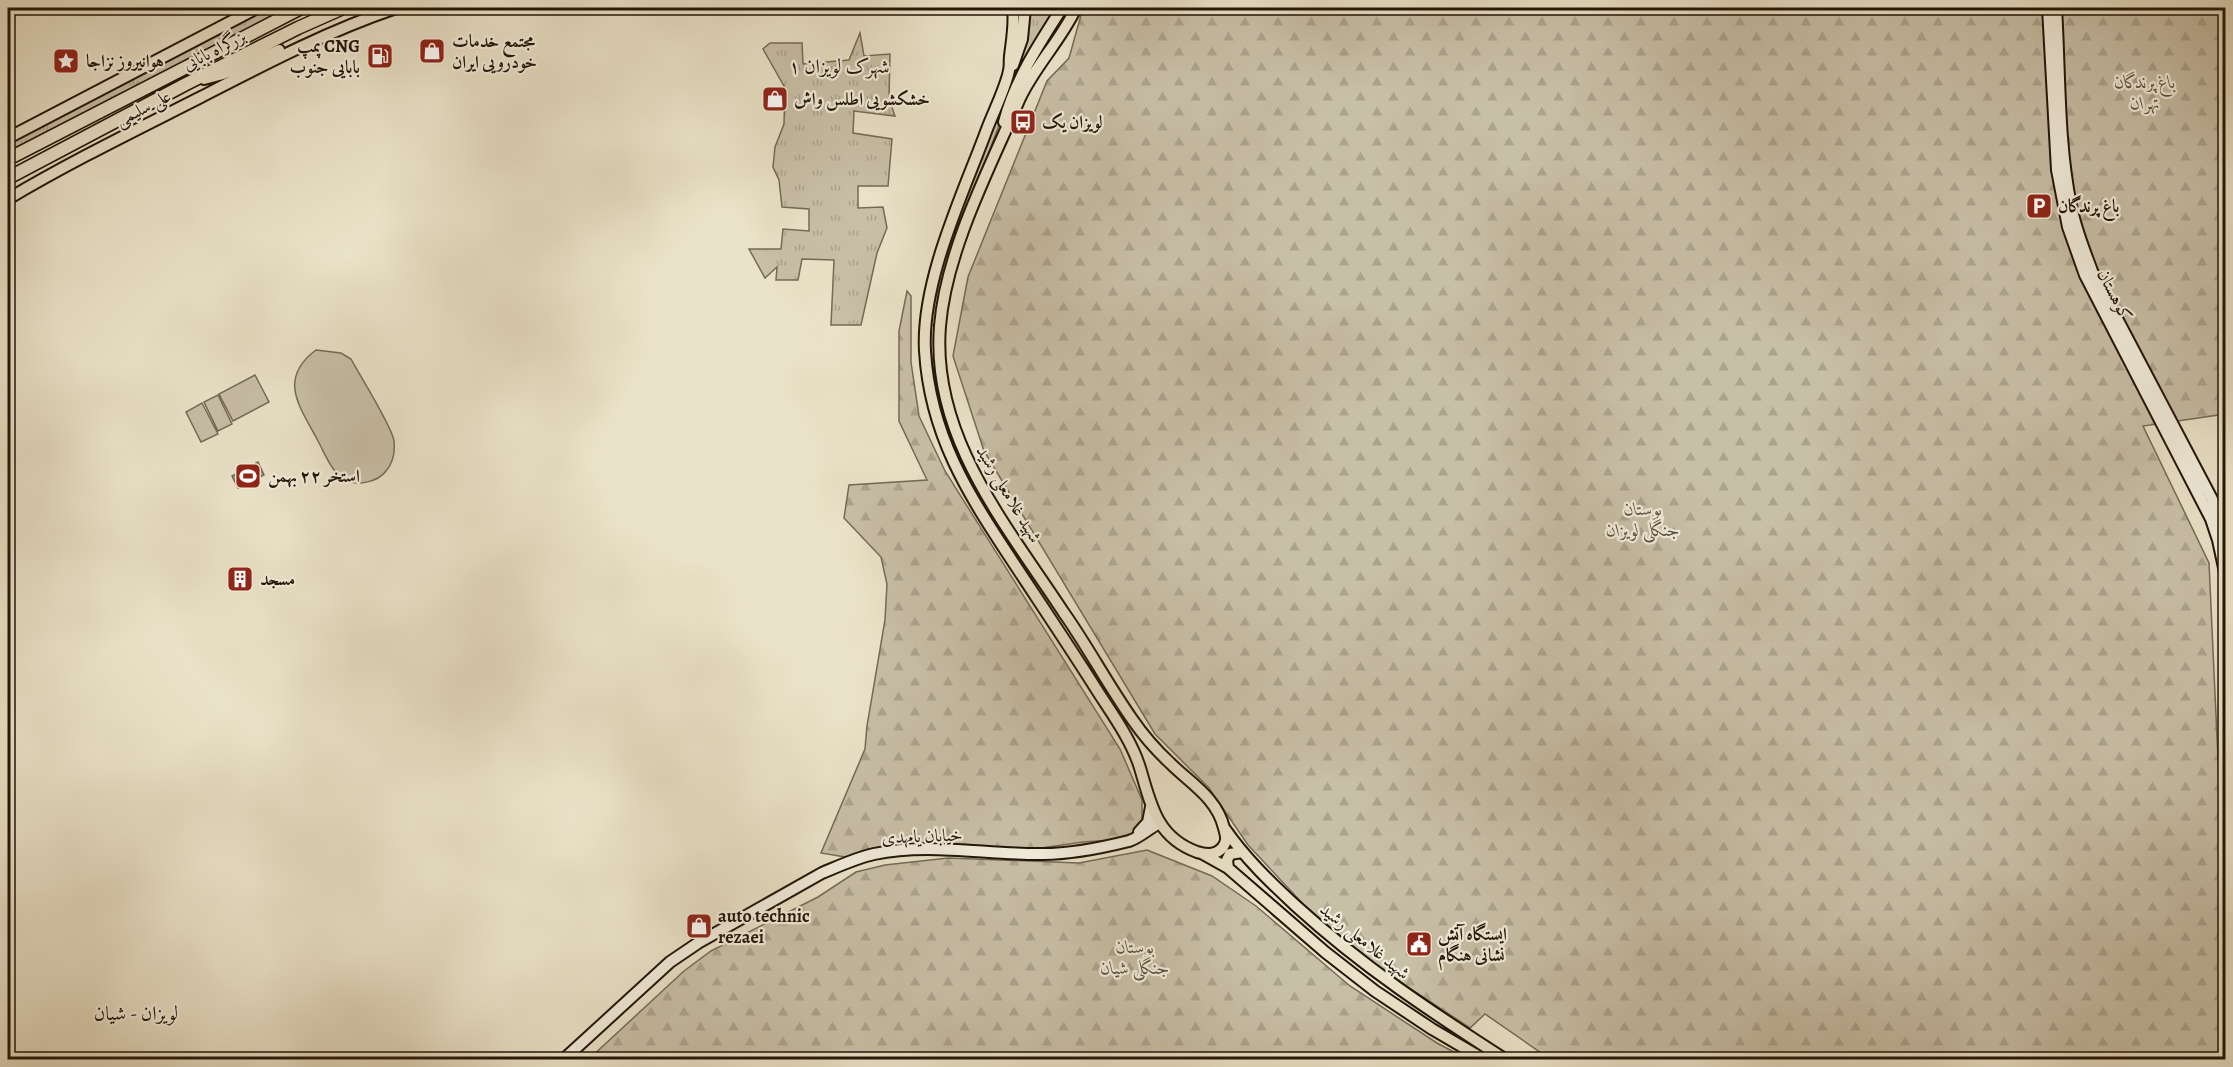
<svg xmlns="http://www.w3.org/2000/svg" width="2233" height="1067" font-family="Alegreya,Amiri,serif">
<defs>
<pattern id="grass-tufts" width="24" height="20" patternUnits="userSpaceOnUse" patternTransform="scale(1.5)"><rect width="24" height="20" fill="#c8bfa7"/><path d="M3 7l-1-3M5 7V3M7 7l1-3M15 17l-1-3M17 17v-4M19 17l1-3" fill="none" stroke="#aca38e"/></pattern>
<pattern id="forest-firs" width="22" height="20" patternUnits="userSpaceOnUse" patternTransform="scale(1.5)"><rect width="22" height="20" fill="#c8bfa7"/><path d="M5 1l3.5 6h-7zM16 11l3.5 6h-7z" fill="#aca38e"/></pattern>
<pattern id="water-ripples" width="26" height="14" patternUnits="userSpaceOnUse" patternTransform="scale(1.5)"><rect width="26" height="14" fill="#a69c86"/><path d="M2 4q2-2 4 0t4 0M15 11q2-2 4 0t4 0" fill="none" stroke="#877e6c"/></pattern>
</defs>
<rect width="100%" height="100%" fill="#eae2c8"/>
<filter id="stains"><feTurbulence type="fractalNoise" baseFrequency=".00333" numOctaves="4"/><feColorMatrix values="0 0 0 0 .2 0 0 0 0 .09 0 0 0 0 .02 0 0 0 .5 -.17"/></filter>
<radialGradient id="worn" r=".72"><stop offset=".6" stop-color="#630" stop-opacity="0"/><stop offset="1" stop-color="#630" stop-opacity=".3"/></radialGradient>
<path fill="url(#grass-tufts)" stroke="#746a57" stroke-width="1.5" d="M 266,8 L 290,8 L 8,153 L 8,144 Z
M 1027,8 L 1060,8 L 1015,82 L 960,230 L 936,325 L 930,325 L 944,256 L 982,157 Z
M 860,33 L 864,56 L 890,54 L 889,99 L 895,116 L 854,111 L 853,133 L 892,139 L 888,186 L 858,186 L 858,208 L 883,207 L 887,228 L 877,253 L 861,325 L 831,325 L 834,260 L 802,259 L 798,280 L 776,280 L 777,267 L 765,278 L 749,249 L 781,249 L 783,229 L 809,231 L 809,209 L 782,207 L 779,180 L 773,167 L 775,147 L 784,124 L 785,88 L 763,49 L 770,43 L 802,43 L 803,64 L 849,60 Z"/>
<path fill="url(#forest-firs)" stroke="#746a57" stroke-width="1.5" d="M 1083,8 L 2225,8 L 2225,414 L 2143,426 L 2209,563 L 2225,911 L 2225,1059 L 1554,1060 L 1547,1057 L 1485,1014 L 1470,1028 L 1370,962 L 1304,905 L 1248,845 L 1209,788 L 1155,734 L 984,451 L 953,356 L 968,277 L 1047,81 L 1069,58 Z
M 907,291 L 911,296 L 911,362 L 919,416 L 945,471 L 1120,749 L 1142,800 L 1142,820 L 1133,833 L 1112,840 L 1083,842 L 1035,849 L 894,845 L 845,857 L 821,853 L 865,749 L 867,726 L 885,620 L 887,584 L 881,557 L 844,518 L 849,485 L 927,480 L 899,421 L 899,331 Z
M 1147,850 L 1212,876 L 1256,906 L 1350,986 L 1437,1043 L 1467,1059 L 589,1059 L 684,971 L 711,951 L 818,897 L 856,872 L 885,865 L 948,858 L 1079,863 Z"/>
<path fill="#c8bfa7" stroke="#746a57" stroke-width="1.5" d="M 316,350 L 341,353 L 351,359 C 359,374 393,428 394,441 C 395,451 393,463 386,471 C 378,482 356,487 344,479 C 331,471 325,454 318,441 C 300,407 277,379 316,350 Z
M 255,375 L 269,402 L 233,421 L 219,394 Z
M 218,395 L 232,424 L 218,431 L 204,402 Z
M 202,403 L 218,434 L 201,442 L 186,412 Z"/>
<path fill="url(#water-ripples)" stroke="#716653" stroke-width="1.5" d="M 258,462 L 264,475 L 238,488 L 232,476 Z"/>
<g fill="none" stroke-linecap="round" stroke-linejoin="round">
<defs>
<path id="secondary" d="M 2048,8 L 2057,170 L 2068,227 L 2085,275 L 2211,519 L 2218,540 L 2226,577
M 2056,8 C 2060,71 2058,143 2071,205 C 2075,228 2084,249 2092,271 L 2212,499 L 2226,534
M 1139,832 L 1148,822 L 1151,807
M 563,1060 L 670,962 L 698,943 L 822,873 C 839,866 856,858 874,854 C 929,842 987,855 1043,854 C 1071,854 1101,848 1129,841 C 1141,837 1149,828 1160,823"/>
<path id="primary" d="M 1013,8 C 1015,24 1012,39 1010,56 C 1009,66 1011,64 1008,75 C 1003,93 994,111 987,129 C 963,194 921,281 925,351 C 930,435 968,494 1013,562 C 1040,603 1067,643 1093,684 C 1109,710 1131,738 1140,768 C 1151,804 1156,837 1197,852 C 1206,855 1217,855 1223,847 C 1228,840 1226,836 1224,828 C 1217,798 1190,783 1170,763 C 1155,749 1143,735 1132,719 C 1108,685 1088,647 1064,613 C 1007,526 931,437 940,326 C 946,251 990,167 1020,98 C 1035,66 1061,40 1076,8
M 1013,65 L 1022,39 L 1025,8
M 204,79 L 223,74 L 279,50
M 1004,122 C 1015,80 1039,44 1062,8
M 8,138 L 257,8
M 8,199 C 70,162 136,130 201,97 C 265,64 328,31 396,8
M 1225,829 C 1245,858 1270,882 1296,906 C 1363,967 1430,1011 1506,1060
M 1203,854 L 1228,868 L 1325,952 L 1375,991 L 1432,1029 L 1485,1060
M 1228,868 L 1227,860 L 1230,854 L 1242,852"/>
<path id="trunk" d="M 8,159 L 301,8
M 8,178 L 186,84 L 298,28 L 343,8"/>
</defs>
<use href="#secondary" stroke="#211507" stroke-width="14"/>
<use href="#primary" stroke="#211507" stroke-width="14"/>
<use href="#trunk" stroke="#211507" stroke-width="15"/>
<use href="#secondary" stroke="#f1ecdb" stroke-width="10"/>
<use href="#primary" stroke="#eae2c8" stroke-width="10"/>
<use href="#trunk" stroke="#eae2c8" stroke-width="12"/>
</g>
<defs>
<symbol id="shop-square" viewBox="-11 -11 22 22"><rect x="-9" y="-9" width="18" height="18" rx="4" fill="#8f2418" stroke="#f1ecdb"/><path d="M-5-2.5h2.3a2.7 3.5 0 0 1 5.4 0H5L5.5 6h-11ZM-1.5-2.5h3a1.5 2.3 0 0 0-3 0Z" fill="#fff"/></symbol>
<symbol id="fuel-square" viewBox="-11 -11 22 22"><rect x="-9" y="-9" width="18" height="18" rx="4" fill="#8f2418" stroke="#f1ecdb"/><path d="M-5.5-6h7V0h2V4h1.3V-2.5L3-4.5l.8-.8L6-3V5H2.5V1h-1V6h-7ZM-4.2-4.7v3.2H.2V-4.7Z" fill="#fff"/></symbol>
<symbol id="sight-square" viewBox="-11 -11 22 22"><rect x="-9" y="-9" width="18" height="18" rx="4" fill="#8f2418" stroke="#f1ecdb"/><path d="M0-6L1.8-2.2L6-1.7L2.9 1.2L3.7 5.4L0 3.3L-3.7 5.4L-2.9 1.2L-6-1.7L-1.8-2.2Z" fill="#fff"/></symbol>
<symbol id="bus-square" viewBox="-11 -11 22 22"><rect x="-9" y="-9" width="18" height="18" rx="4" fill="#8f2418" stroke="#f1ecdb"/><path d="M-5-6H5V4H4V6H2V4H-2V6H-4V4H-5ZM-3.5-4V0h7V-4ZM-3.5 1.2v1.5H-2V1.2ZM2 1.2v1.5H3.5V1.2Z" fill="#fff"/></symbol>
<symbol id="parking-square" viewBox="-11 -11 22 22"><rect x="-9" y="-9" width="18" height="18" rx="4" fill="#8f2418" stroke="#f1ecdb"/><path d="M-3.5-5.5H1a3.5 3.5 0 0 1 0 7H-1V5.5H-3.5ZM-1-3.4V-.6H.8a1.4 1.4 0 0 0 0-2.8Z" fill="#fff"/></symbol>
<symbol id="stadium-square" viewBox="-11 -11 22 22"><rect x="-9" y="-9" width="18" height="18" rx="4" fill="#8f2418" stroke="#f1ecdb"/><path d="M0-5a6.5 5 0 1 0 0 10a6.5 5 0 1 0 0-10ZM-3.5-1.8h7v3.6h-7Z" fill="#fff"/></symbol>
<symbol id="building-square" viewBox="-11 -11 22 22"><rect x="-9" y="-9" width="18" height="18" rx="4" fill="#8f2418" stroke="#f1ecdb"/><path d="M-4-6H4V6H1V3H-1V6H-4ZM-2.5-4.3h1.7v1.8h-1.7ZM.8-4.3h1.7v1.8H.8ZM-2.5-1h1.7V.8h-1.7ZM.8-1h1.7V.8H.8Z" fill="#fff"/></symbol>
<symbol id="civic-square" viewBox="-11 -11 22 22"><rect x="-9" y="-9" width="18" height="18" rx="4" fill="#8f2418" stroke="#f1ecdb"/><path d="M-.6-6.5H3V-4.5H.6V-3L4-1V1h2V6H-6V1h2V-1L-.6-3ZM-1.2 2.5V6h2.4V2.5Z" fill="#fff"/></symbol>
</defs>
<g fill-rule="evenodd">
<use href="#shop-square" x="417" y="36" width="30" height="30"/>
<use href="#fuel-square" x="365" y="41" width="30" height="30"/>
<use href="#sight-square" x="51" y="46" width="30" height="30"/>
<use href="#shop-square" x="760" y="84" width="30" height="30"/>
<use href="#bus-square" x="1008" y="107" width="30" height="30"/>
<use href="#parking-square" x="2024" y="191" width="30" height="30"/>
<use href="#stadium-square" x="233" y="461" width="30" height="30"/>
<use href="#building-square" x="225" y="564" width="30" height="30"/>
<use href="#shop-square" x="684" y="911" width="30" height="30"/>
<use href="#civic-square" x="1404" y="929" width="30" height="30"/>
</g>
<g text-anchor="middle" stroke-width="4.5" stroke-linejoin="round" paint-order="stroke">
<g font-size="18" font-weight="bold" fill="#211507" stroke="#f1ecdb" text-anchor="start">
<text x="452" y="47">مجتمع خدمات<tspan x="452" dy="21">خودرویی ایران</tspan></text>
<text x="360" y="52" text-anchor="end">پمپ CNG<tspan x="360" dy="21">بابایی جنوب</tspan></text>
<text x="86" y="67">هوانیروز نزاجا</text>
<text x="794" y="105">خشکشویی اطلس واش</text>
<text x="1042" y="128">لویزان یک</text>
<text x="2058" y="212">باغ پرندگان</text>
<text x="268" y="482">استخر ۲۲ بهمن</text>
<text x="260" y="585">مسجد</text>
<text x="718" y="922">auto technic<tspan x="718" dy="21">rezaei</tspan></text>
<text x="1438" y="940">ایستگاه آتش<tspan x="1438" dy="21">نشانی هنگام</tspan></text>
</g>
<g font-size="18" fill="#211507" stroke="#f1ecdb">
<text transform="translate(214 50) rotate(-27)" y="6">بزرگراه بابایی</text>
<text transform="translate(143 108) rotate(-27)" y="6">علی سلیمی</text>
<text transform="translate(2115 295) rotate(63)" y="6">کوهستان</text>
<text transform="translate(1009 494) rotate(59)" y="6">شهید غلامعلی رشید</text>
<text transform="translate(922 836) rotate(-2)" y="6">خیابان یامهدی</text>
<text transform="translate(1365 941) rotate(39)" y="6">شهید غلامعلی رشید</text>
</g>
<g font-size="18" font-style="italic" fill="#5b503f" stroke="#f1ecdb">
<text x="2145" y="88">باغ پرندگان<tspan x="2145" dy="21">تهران</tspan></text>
<text x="1643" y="515">بوستان<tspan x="1643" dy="21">جنگلی لویزان</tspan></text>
<text x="1135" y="953">بوستان<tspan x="1135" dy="21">جنگلی شیان</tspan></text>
</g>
<g font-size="20" fill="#211507" stroke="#f1ecdb">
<text x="839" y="73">شهرک لویزان ۱</text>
<text x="136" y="1020">لویزان - شیان</text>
</g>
</g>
<rect width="2233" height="1067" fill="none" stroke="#eae2c8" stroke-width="30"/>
<rect x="9" y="9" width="2215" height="1049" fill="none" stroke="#211507" stroke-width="3"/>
<rect x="15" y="15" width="2203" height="1037" fill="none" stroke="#211507" stroke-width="1.5"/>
<rect width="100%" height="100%" filter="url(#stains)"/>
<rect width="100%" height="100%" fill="url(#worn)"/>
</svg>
